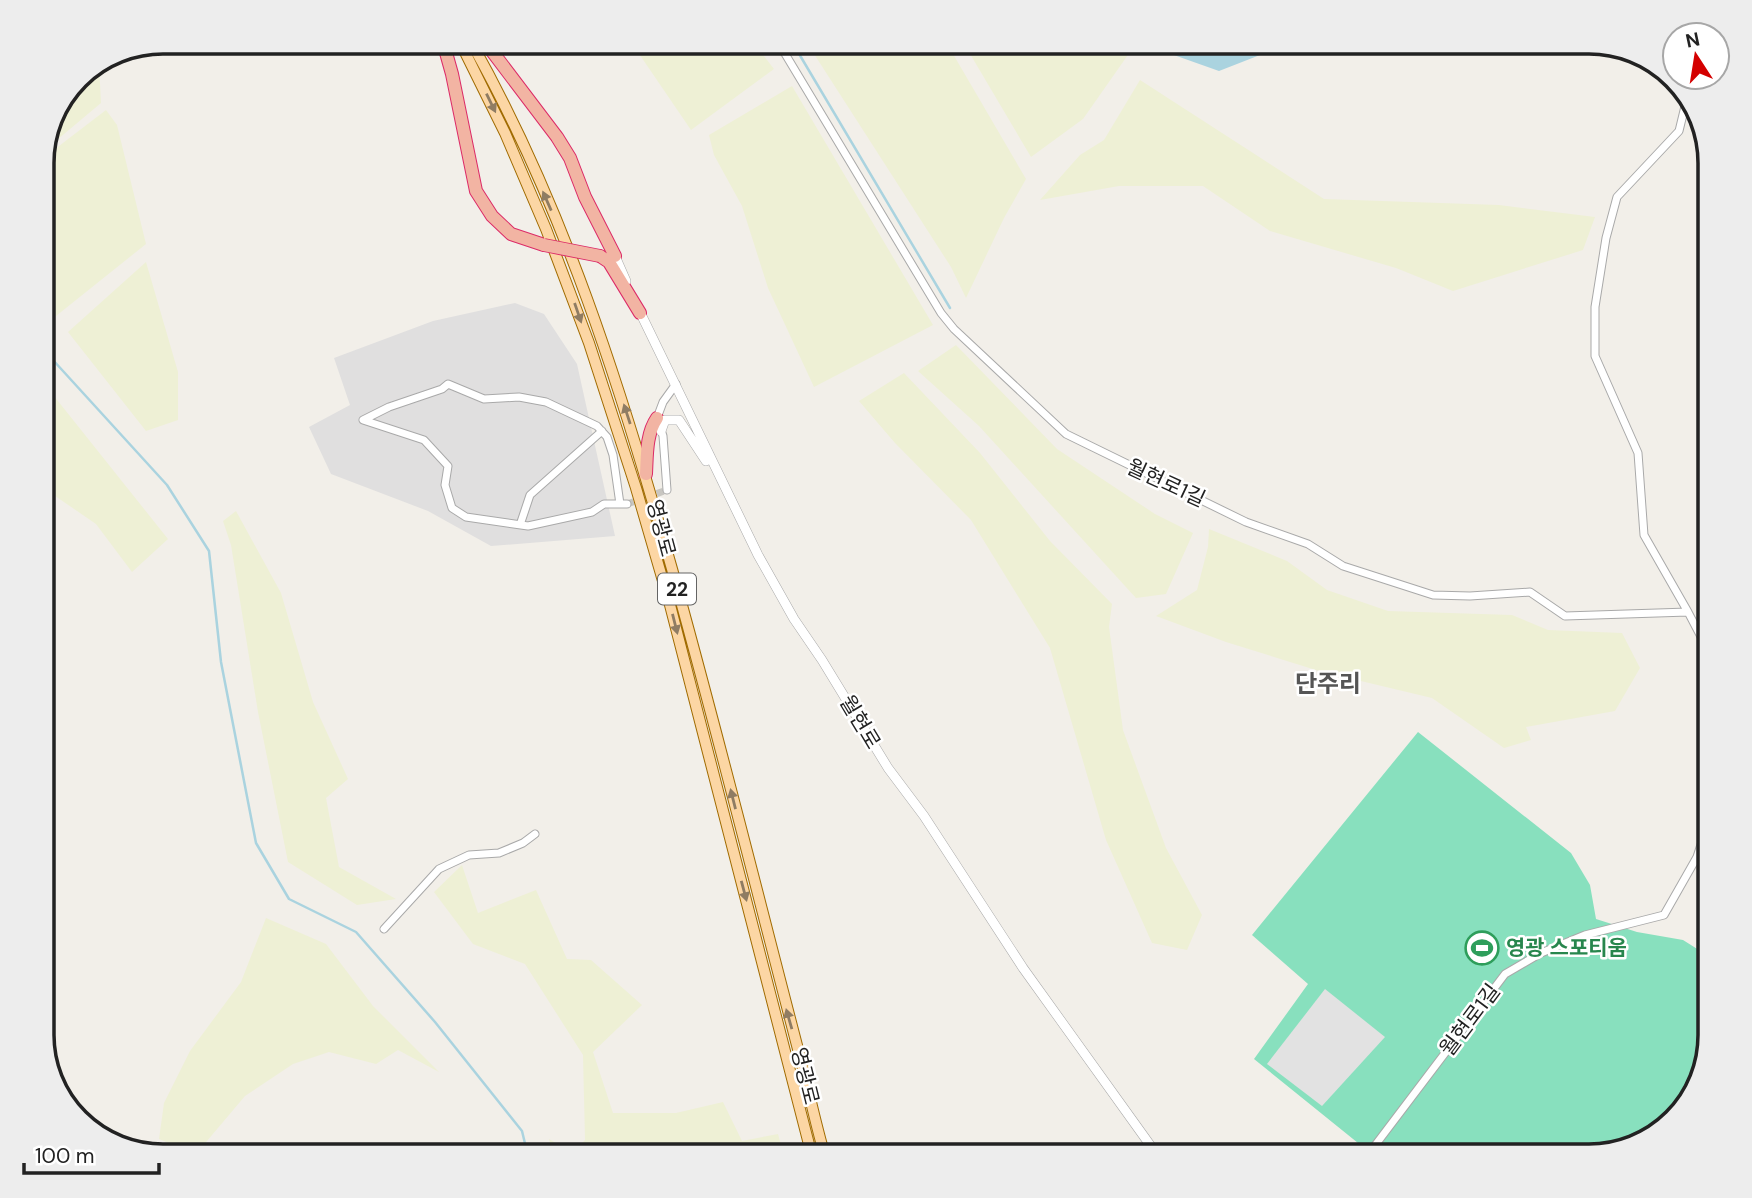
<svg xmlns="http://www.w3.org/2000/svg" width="1752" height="1198" font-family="'DM Sans','Noto Sans KR',sans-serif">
<rect width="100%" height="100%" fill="#f2efe9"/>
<path fill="#e0dfdf" d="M 515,303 L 544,314 L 577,364 L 615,536 L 491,546 L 428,511 L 331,474 L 309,427 L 350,405 L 334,358 L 433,321 Z"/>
<path fill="#eef0d5" d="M 631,42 L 756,42 L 760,51 L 774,69 L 691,130 Z
M 946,42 L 1026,179 L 1004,218 L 966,298 L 951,267 L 807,43 Z
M 963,42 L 1124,42 L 1130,52 L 1083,119 L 1031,157 Z
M 99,63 L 101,103 L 45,150 L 78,77 Z
M 1140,80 L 1324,199 L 1499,205 L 1595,217 L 1583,250 L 1453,291 L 1396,268 L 1270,231 L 1203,186 L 1119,186 L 1040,200 L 1080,155 L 1104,140 Z
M 792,86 L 933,325 L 814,387 L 768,288 L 742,206 L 714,155 L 709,135 Z
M 106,110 L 117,125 L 146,244 L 51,320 L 42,310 L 42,159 Z
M 146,262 L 178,372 L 178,420 L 146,431 L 68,332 Z
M 956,345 L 1057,449 L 1155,514 L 1193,533 L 1166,594 L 1136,598 L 979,426 L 918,371 Z
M 904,373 L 980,453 L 1050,541 L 1112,604 L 1109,627 L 1123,730 L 1166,848 L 1202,915 L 1187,950 L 1152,943 L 1106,840 L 1050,648 L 971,520 L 895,443 L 859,401 Z
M 42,381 L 168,539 L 132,572 L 96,524 L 42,487 Z
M 236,511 L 281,593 L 313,702 L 348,779 L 326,798 L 339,867 L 396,899 L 357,905 L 288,862 L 258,712 L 231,545 L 223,521 Z
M 1209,529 L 1287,561 L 1327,590 L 1388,611 L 1512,615 L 1548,630 L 1622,633 L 1640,668 L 1615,711 L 1526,727 L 1531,740 L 1504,748 L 1432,698 L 1319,671 L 1226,642 L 1156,616 L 1197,590 L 1208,547 Z
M 462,865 L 478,913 L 536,890 L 567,959 L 591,960 L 642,1005 L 593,1052 L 613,1113 L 676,1113 L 723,1102 L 742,1141 L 778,1134 L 784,1156 L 553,1156 L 549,1139 L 573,1153 L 585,1140 L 583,1055 L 525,964 L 473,944 L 434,892 Z
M 266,918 L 326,944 L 373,1006 L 439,1072 L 398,1050 L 376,1064 L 329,1052 L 293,1064 L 245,1096 L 196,1154 L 159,1139 L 164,1103 L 190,1051 L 241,982 Z"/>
<path fill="#88e0be" d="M 1418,732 L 1571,853 L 1590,885 L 1596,919 L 1637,932 L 1683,940 L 1710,957 L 1710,1035 L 1689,1102 L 1643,1143 L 1589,1156 L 1350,1156 L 1358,1143 L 1254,1059 L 1308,984 L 1252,935 Z"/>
<path fill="#e2e2e2" d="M 1325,989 L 1385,1037 L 1322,1106 L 1267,1064 Z"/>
<path fill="#aad3df" d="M 1155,42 L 1282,42 L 1260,55 L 1219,71 L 1157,49 Z"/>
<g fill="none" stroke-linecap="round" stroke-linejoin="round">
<path stroke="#aad3df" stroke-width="2.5" d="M 792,42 L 950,308
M 42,348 L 167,485 L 209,551 L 221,662 L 256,843 L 289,899 L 356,932 L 435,1022 L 522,1131 L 528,1156"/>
<path stroke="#c8c6c1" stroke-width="7" stroke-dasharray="7 3.5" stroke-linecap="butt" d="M 627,504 L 667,490"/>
<defs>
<path id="minor" d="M 778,42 L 941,313 L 954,329 L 1066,434 L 1246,522 L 1308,544 L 1343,566 L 1433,595 L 1470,596 L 1530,592 L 1565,616 L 1688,612 L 1710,654
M 1687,98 L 1679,131 L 1617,197 L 1606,238 L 1595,307 L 1595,356 L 1638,453 L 1644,535 L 1688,612
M 667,490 L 663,436 L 657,418 L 663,402 L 676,384
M 620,504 L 613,455 L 607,437 L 597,426 L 546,402 L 519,397 L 484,399 L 448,384 L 442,389 L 389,407 L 363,420 L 424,440 L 448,466 L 445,485 L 452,508 L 466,517 L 528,526 L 592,512 L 604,504 L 627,504
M 520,525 L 530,495 L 602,431
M 384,929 L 439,869 L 469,855 L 499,853 L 523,843 L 535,834
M 1367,1156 L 1505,974 L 1541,953 L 1585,935 L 1664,915 L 1697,857 L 1710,817"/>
<path id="tertiary" d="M 615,256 L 626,281
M 639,310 L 758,555 L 794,619 L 822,660 L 888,768 L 924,816 L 1023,968 L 1158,1156
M 661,431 L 665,420 L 679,420 L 706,461"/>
<path id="primary" d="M 460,42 L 505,133 L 546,229 L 589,343 L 636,488 L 670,605 L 812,1156
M 471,42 C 564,207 621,388 672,569 C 717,730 757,892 799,1053 C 808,1087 815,1122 825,1156"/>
<path id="trunk" d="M 443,42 L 452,74 L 476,191 L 492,216 L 511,234 L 544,245
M 485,42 L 557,137 L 570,158 L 585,197 L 615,256
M 600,256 L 609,262 L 640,313
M 646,474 C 647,455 646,434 657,418"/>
</defs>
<use href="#minor" stroke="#a9a9a9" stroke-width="9"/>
<use href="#tertiary" stroke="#a9a9a9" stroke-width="10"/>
<use href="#primary" stroke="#a06b00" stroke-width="12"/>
<use href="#trunk" stroke="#dc2a67" stroke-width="14"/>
<use href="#minor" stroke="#fff" stroke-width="7"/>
<use href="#tertiary" stroke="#fff" stroke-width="9"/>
<use href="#primary" stroke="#fcd6a4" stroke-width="10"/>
<use href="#trunk" stroke="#f2b4a3" stroke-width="12"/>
<defs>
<path id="trunk-bridge" d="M 544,245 L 600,256"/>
</defs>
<use href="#trunk-bridge" stroke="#dc2a67" stroke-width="14" stroke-linecap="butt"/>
<use href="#trunk-bridge" stroke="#f2b4a3" stroke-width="12"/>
</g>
<defs><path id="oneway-solid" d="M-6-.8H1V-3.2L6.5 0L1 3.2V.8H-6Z" transform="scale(1.75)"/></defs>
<g fill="#8f7c63">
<use href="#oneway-solid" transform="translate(491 103) rotate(64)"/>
<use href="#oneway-solid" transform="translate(547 201) rotate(-114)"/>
<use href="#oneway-solid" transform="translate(578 313) rotate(71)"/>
<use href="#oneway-solid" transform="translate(627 414) rotate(-108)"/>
<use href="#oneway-solid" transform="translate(675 624) rotate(76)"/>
<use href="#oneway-solid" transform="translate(733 799) rotate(-104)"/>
<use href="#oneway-solid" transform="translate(744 891) rotate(75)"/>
<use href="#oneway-solid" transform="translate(789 1019) rotate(-106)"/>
</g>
<defs>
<symbol id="stadium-ring" viewBox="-11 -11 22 22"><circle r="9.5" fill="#fff" stroke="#2e9e5b" stroke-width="1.5"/><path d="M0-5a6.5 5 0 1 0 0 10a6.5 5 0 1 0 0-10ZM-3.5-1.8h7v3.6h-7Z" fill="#2e9e5b"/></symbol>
</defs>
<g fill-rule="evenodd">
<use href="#stadium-ring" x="1463" y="929" width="38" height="38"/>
</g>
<g text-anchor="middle" stroke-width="5" stroke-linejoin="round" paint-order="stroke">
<rect fill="#fff" stroke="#646464" stroke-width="2" x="658" y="573.5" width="38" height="31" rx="5"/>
<g font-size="19" font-weight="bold" fill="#222">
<text x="677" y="596">22</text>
</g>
<g font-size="21" fill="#222" stroke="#fff">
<text transform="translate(1166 483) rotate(25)" y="7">월현로1길</text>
<text transform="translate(661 528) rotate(75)" y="7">영광로</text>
<text transform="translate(860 722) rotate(59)" y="7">월현로</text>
<text transform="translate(1470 1020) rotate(-53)" y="7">월현로1길</text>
<text transform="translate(805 1076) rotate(76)" y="7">영광로</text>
</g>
<g font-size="21" font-weight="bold" fill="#27864d" stroke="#fff" text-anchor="start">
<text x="1506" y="955">영광 스포티움</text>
</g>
<g font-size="24" font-weight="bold" fill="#555" stroke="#fff">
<text x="1328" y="692">단주리</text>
</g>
</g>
<path d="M0 0H1752V1198H0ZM163 54H1589A109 109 0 0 1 1698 163V1035A109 109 0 0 1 1589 1144H163A109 109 0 0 1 54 1035V163A109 109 0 0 1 163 54Z" fill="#ededed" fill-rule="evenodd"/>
<path fill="none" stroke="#222" stroke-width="3.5" d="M163 54H1589A109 109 0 0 1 1698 163V1035A109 109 0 0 1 1589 1144H163A109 109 0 0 1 54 1035V163A109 109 0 0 1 163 54Z"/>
<g transform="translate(1696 56) rotate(348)"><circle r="33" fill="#ffffff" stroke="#a7a7a7" stroke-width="2"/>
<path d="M0-5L12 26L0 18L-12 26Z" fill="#d40000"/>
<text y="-10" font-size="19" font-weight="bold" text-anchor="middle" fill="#222222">N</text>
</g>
<path d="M24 1163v10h135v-10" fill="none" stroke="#222222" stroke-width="3.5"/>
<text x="35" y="1163" font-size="21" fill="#222222" stroke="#ffffff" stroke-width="5" paint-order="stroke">100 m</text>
</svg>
